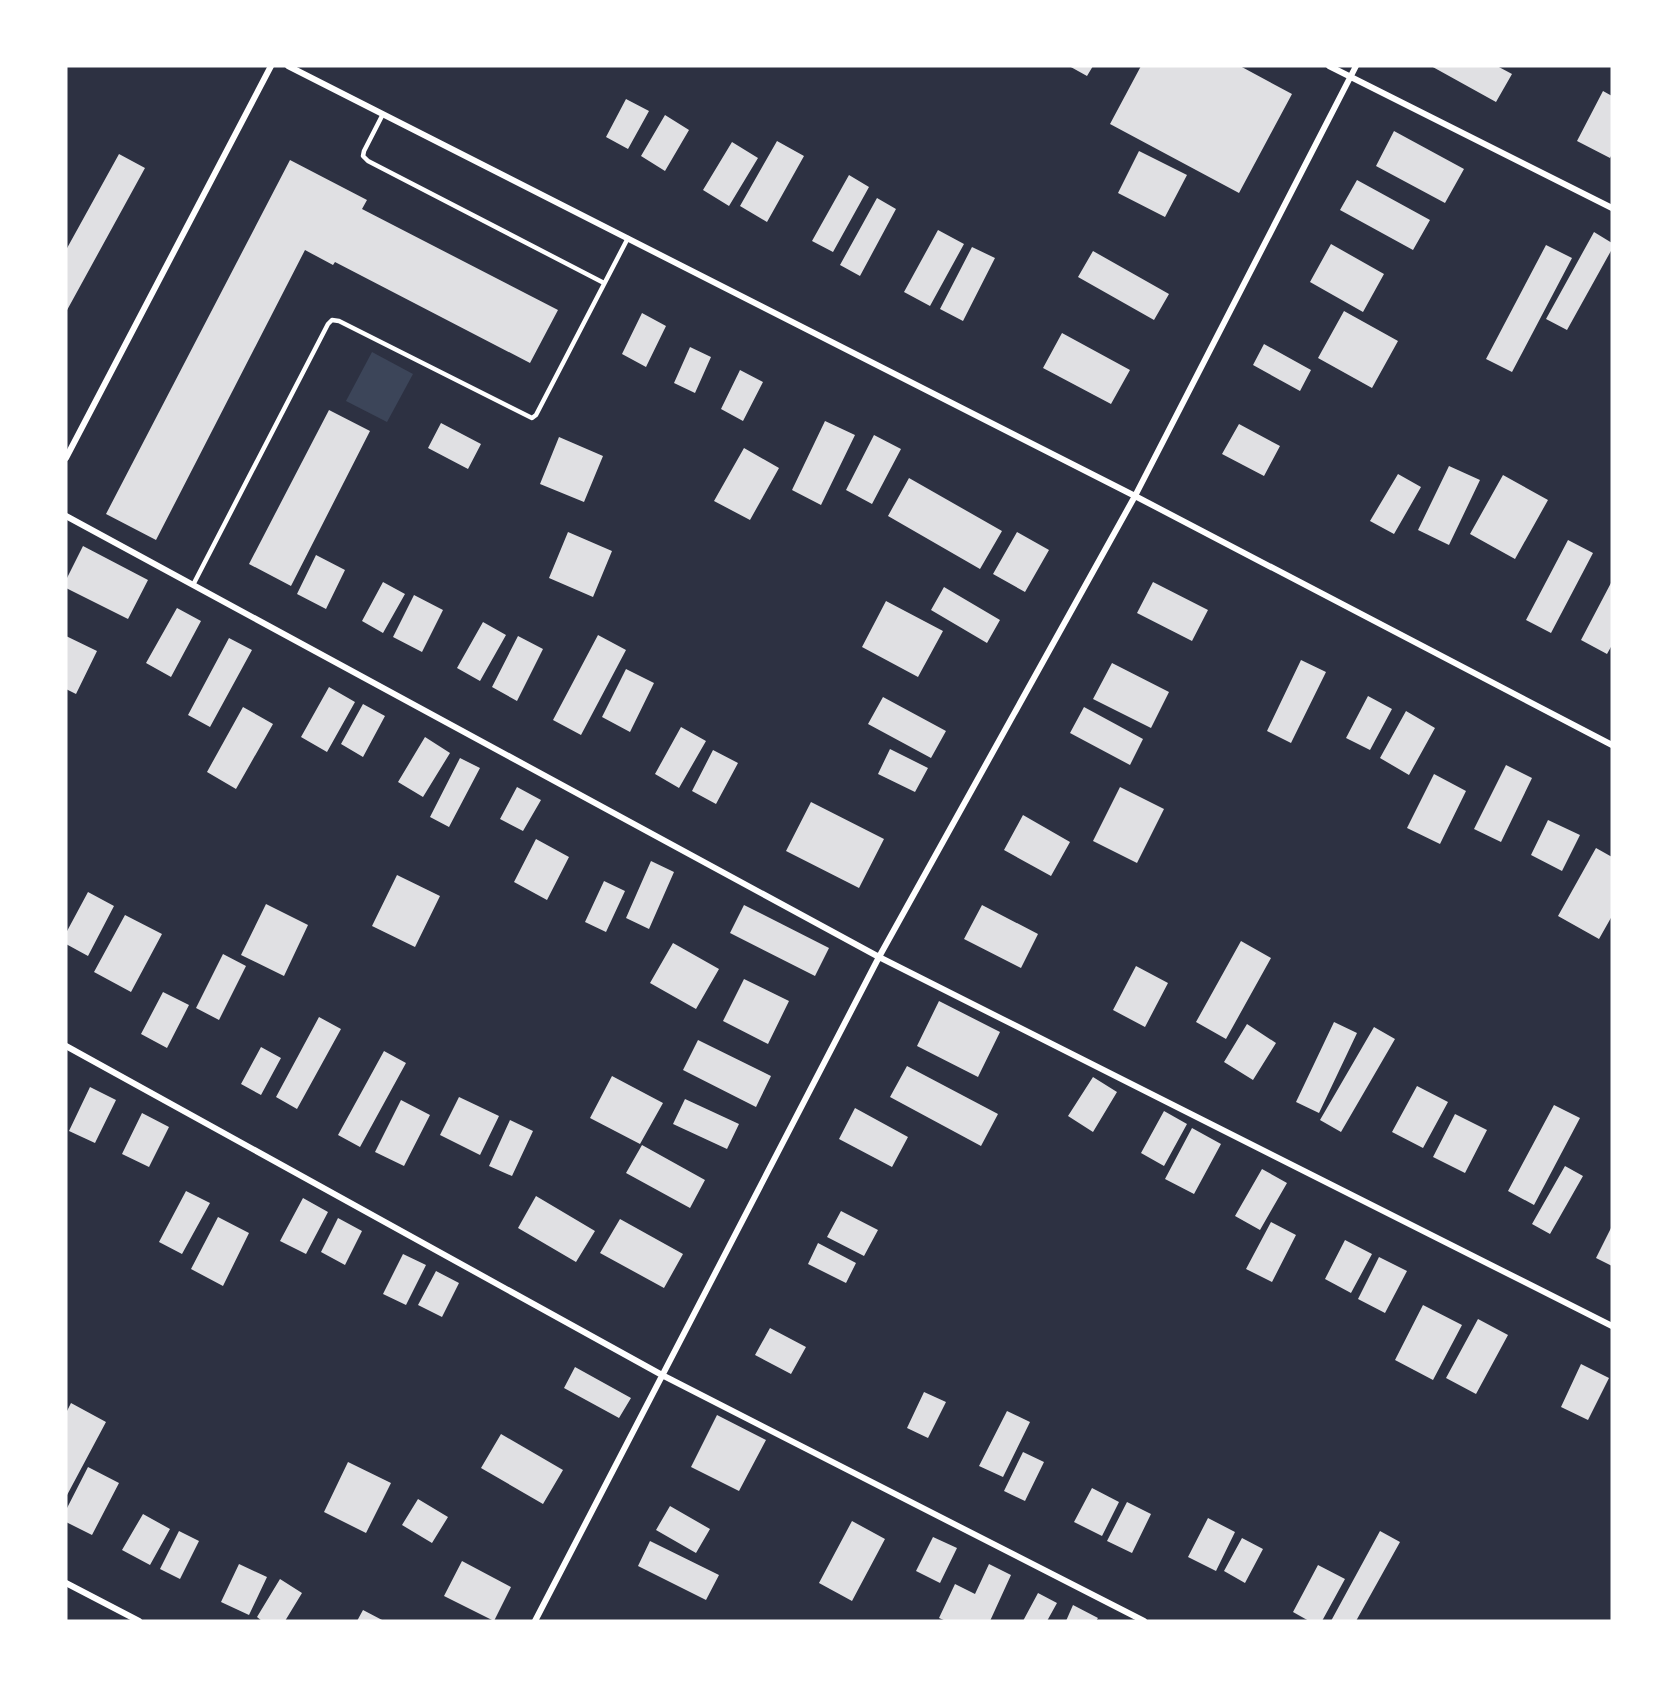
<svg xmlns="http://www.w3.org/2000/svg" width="1678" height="1687" font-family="'Noto Sans',sans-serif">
<rect width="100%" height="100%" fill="#2d3142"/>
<path fill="#3c4559" d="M 372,352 L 413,374 L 387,422 L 346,401 Z"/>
<path fill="#e0e0e3" d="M 1069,66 L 1093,66 L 1087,76 Z
M 1141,66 L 1240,66 L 1292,94 L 1239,193 L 1110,124 Z
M 1431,66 L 1497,66 L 1512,74 L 1496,102 Z
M 1603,91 L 1612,96 L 1612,154 L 1610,158 L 1577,141 Z
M 626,99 L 649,111 L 628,149 L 606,137 Z
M 665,115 L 689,130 L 665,171 L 641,156 Z
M 1394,131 L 1464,169 L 1445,203 L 1376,166 Z
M 777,141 L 804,156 L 767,222 L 740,206 Z
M 732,142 L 758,158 L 729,206 L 703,190 Z
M 1139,151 L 1187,175 L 1165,217 L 1118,193 Z
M 119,154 L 145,168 L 66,312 L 66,250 Z
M 290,160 L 367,200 L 362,209 L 558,310 L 530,363 L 335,262 L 333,265 L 305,250 L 156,540 L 106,514 Z
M 849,175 L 869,187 L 833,252 L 812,241 Z
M 1357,180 L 1430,220 L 1413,250 L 1340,210 Z
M 877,198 L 896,209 L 860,276 L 840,265 Z
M 938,230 L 964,244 L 930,306 L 904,292 Z
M 1594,232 L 1612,243 L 1612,249 L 1567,330 L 1546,319 Z
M 1331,244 L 1384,274 L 1363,312 L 1310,282 Z
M 1546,245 L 1572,258 L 1512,372 L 1486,359 Z
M 972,247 L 995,258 L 963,321 L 940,309 Z
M 1093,251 L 1169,294 L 1154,320 L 1078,277 Z
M 1344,311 L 1398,341 L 1372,388 L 1318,358 Z
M 642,313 L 666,326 L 646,367 L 622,354 Z
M 1062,333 L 1130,370 L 1111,404 L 1043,368 Z
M 1264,344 L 1311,370 L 1300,391 L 1253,365 Z
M 690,347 L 711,357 L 695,393 L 674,383 Z
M 740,370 L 763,382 L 743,421 L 721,409 Z
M 329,410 L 370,431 L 291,586 L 249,564 Z
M 825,421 L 855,435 L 821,505 L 792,490 Z
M 441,423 L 481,444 L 468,469 L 428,448 Z
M 1239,424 L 1280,446 L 1264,476 L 1222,454 Z
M 874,435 L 901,449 L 872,504 L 846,490 Z
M 559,437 L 603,456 L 584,502 L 540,484 Z
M 744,448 L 779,468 L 750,520 L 714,501 Z
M 1449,466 L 1480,480 L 1449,545 L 1418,530 Z
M 1398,474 L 1421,487 L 1394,534 L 1370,521 Z
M 1503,475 L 1548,500 L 1515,559 L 1470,534 Z
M 909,478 L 1002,531 L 980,569 L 888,516 Z
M 568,532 L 612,551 L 593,597 L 549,578 Z
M 1017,532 L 1049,550 L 1025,592 L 993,574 Z
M 1568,540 L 1593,553 L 1551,633 L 1526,620 Z
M 83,546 L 148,580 L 128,619 L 66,588 L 66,580 Z
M 316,555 L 345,570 L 326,609 L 297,594 Z
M 1612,581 L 1612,645 L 1607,654 L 1581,640 Z
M 383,582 L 405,594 L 383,633 L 362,621 Z
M 1153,582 L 1208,610 L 1192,641 L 1137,613 Z
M 944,587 L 1000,620 L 987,643 L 931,610 Z
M 414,595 L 443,610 L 422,652 L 393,637 Z
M 886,601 L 943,631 L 918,677 L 862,647 Z
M 177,608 L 201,621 L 171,677 L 146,663 Z
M 483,622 L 506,635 L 480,681 L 457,668 Z
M 598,635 L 626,650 L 581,735 L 553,720 Z
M 66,636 L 97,651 L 76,694 L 66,689 Z
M 518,636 L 543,649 L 517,701 L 492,687 Z
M 229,638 L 252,650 L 210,727 L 188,715 Z
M 1301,660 L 1326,672 L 1291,743 L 1267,731 Z
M 1112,663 L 1169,692 L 1151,728 L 1093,699 Z
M 626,669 L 654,683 L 630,732 L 602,717 Z
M 329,687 L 355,702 L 327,752 L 301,737 Z
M 1368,696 L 1392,709 L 1370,750 L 1346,738 Z
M 883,697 L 946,731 L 931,758 L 868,724 Z
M 363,704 L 385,716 L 363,757 L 341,744 Z
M 243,707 L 273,724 L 236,789 L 207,772 Z
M 1084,707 L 1143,739 L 1130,765 L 1070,733 Z
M 1406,711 L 1435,728 L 1409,775 L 1380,758 Z
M 681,727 L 706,741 L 679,788 L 655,774 Z
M 425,737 L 450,753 L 423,797 L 398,782 Z
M 890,749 L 928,768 L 915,792 L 878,774 Z
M 713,750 L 738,763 L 716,804 L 692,791 Z
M 460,758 L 480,768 L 449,827 L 430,817 Z
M 1506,765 L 1532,778 L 1501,842 L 1474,829 Z
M 1434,774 L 1466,791 L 1440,844 L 1407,828 Z
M 517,787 L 541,800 L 523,831 L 500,819 Z
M 1120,787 L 1164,809 L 1137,863 L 1093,841 Z
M 811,802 L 884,839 L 859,888 L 786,851 Z
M 1023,815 L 1070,842 L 1051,876 L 1004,850 Z
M 1548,820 L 1580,835 L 1562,871 L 1531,855 Z
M 536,839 L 569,857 L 547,900 L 514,882 Z
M 1596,848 L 1612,857 L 1612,916 L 1599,939 L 1558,916 Z
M 651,861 L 674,872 L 649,929 L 626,918 Z
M 397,875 L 440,896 L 415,947 L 372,926 Z
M 604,881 L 625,891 L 606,932 L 585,922 Z
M 88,892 L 114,906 L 88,956 L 66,944 L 66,933 Z
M 266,904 L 308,925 L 284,976 L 241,955 Z
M 744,905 L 829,948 L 815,976 L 730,933 Z
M 982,905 L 1038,934 L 1021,968 L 964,939 Z
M 125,915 L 162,934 L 131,992 L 94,972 Z
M 1241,941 L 1271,958 L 1226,1039 L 1196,1022 Z
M 673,943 L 719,969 L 696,1009 L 650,983 Z
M 223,954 L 246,966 L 219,1020 L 196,1008 Z
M 1136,966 L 1168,983 L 1145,1027 L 1113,1010 Z
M 744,979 L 789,1001 L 768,1044 L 723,1021 Z
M 163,992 L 189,1005 L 167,1048 L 141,1034 Z
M 939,1001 L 1000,1032 L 978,1077 L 917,1046 Z
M 319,1017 L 341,1029 L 297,1109 L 276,1097 Z
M 1334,1022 L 1357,1033 L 1319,1113 L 1296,1102 Z
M 1247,1024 L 1276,1043 L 1253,1080 L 1224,1062 Z
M 1374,1027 L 1395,1039 L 1341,1132 L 1320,1120 Z
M 698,1040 L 771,1076 L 756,1107 L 683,1070 Z
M 261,1047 L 281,1058 L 261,1095 L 241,1084 Z
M 384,1051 L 406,1063 L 360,1147 L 338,1135 Z
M 907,1066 L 998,1114 L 981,1146 L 890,1097 Z
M 612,1076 L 663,1103 L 640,1144 L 590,1118 Z
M 1093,1077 L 1117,1092 L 1093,1132 L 1068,1116 Z
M 1417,1086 L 1448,1102 L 1423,1148 L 1392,1132 Z
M 90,1087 L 116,1100 L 95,1143 L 69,1131 Z
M 459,1097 L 499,1116 L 480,1155 L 440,1135 Z
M 685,1099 L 739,1124 L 727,1149 L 673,1124 Z
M 401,1100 L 430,1115 L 404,1166 L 375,1152 Z
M 1554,1105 L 1580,1118 L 1534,1205 L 1508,1191 Z
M 855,1108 L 908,1137 L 892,1167 L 839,1139 Z
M 1164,1111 L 1187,1124 L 1164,1166 L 1141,1153 Z
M 142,1113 L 169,1127 L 149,1167 L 122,1154 Z
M 1455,1114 L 1487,1130 L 1465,1173 L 1433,1157 Z
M 510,1120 L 533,1131 L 512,1176 L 489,1166 Z
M 1192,1128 L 1221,1144 L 1194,1194 L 1165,1179 Z
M 642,1145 L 705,1180 L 690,1208 L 626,1173 Z
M 1565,1166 L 1583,1176 L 1550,1234 L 1532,1224 Z
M 1262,1169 L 1287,1183 L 1260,1230 L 1235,1216 Z
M 186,1191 L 210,1203 L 182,1254 L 159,1242 Z
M 536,1196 L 595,1231 L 576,1262 L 518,1228 Z
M 303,1198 L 328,1212 L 306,1254 L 280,1241 Z
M 841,1211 L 878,1230 L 864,1256 L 827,1237 Z
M 218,1217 L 249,1233 L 223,1286 L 191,1269 Z
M 338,1218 L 362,1231 L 345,1265 L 321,1252 Z
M 620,1219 L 683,1254 L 664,1288 L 600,1253 Z
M 1271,1222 L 1296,1235 L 1272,1282 L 1246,1269 Z
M 1612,1226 L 1612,1266 L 1596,1258 Z
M 1345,1240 L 1372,1254 L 1351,1293 L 1325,1279 Z
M 818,1243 L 856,1263 L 846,1283 L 808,1264 Z
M 403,1254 L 426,1265 L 406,1305 L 383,1294 Z
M 1379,1257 L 1407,1271 L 1385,1313 L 1358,1299 Z
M 436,1271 L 459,1283 L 442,1317 L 418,1305 Z
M 1423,1305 L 1462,1325 L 1433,1380 L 1395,1360 Z
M 1478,1319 L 1508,1335 L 1476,1394 L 1446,1378 Z
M 770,1328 L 806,1347 L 791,1374 L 755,1355 Z
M 1581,1364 L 1609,1378 L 1588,1420 L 1561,1407 Z
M 575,1367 L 631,1398 L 619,1418 L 564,1388 Z
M 924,1392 L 946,1402 L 928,1438 L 907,1428 Z
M 71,1403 L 106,1422 L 66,1497 L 66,1413 Z
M 1007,1411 L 1030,1422 L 1003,1477 L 979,1466 Z
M 717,1415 L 766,1440 L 739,1491 L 691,1467 Z
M 501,1434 L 563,1470 L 543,1504 L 481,1468 Z
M 1023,1452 L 1044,1462 L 1025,1501 L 1004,1491 Z
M 348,1462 L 391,1483 L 366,1533 L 324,1512 Z
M 88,1467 L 119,1483 L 92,1535 L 66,1522 L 66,1510 Z
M 1092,1488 L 1119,1502 L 1102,1536 L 1074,1522 Z
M 418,1499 L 448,1517 L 432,1543 L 402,1525 Z
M 1127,1502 L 1151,1514 L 1132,1553 L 1107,1541 Z
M 670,1506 L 710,1529 L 696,1553 L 656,1530 Z
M 143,1514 L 170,1529 L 150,1565 L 122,1550 Z
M 1208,1518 L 1235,1532 L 1216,1571 L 1188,1557 Z
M 852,1521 L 885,1539 L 852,1601 L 819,1583 Z
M 179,1531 L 199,1541 L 180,1579 L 160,1569 Z
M 1380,1531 L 1400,1542 L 1356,1621 L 1331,1621 Z
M 933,1537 L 957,1548 L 940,1583 L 916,1571 Z
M 1242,1538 L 1263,1549 L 1245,1583 L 1224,1571 Z
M 650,1541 L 719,1575 L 706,1600 L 638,1566 Z
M 462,1561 L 511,1587 L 494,1621 L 444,1596 Z
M 239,1564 L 267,1577 L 249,1615 L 221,1602 Z
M 989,1564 L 1011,1575 L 990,1621 L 946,1621 L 939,1618 L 955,1584 L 975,1594 Z
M 1318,1565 L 1345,1579 L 1322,1621 L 1309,1621 L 1293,1612 Z
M 280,1579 L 302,1593 L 285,1621 L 262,1621 L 257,1617 Z
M 1038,1593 L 1057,1603 L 1047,1621 L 1023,1621 Z
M 1073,1605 L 1098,1618 L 1096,1621 L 1066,1621 Z
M 363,1610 L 384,1621 L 357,1621 Z"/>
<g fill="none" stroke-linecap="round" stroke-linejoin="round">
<path stroke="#fff" stroke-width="4.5" d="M 383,114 L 364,151 L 363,156 L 368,161 L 604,283
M 193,585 L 328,324 L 332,320 L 339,321 L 532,418 L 536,415 L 628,238"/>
<path stroke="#fff" stroke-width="6" d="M 288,66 L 1135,496 L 1612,745
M 1329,66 L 1612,208
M 66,458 L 271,66
M 66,516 L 879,957 L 1612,1326
M 66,1046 L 662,1375 L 1144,1621
M 66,1583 L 139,1621
M 535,1621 L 879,957 L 1135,496 L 1356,66"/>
</g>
<rect width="1678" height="1687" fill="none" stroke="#ffffff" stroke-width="135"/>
</svg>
